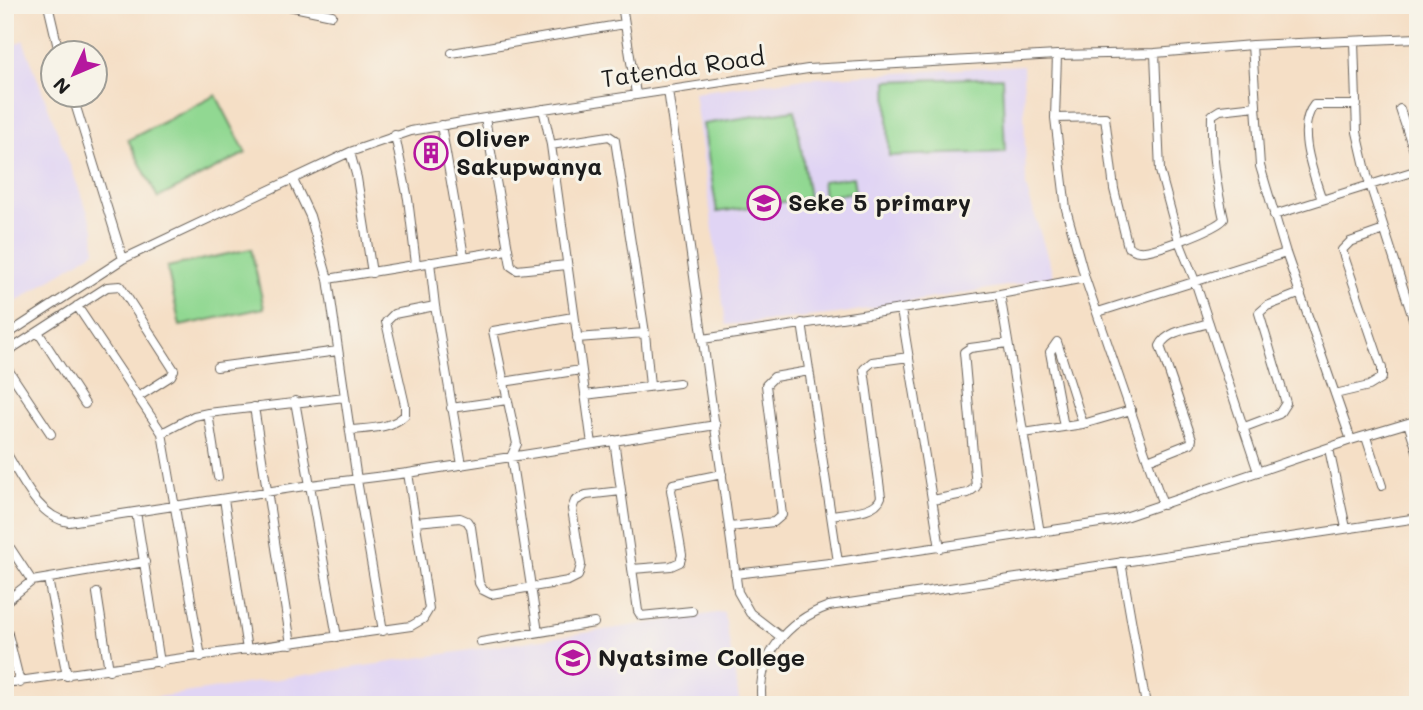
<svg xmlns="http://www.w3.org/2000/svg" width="1423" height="710" font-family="Mali,sans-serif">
<rect width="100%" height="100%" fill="#f7f3e8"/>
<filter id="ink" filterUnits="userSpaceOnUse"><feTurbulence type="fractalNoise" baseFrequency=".0143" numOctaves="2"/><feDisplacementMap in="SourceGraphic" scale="14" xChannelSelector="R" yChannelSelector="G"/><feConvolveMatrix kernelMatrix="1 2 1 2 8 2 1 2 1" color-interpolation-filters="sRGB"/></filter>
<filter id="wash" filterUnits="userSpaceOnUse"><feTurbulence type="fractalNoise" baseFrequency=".00686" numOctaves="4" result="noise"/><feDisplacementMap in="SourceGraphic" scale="28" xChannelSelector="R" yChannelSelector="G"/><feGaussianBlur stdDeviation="1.57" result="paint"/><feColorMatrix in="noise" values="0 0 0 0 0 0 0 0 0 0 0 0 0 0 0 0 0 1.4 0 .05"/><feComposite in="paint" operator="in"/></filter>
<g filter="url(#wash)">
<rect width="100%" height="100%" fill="#f5dfc6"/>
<path fill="#e0d4f4" d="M 23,40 L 94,229 L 95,251 L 5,309 L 5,51 Z
M 1023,65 L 1026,187 L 1054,278 L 837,314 L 726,325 L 694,92 L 800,79 Z
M 724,612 L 740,705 L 105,705 Z"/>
<path fill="#91d892" stroke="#567a57" stroke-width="2" d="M 1002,77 L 1005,152 L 889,156 L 887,81 Z
M 216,95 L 246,153 L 158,198 L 128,140 Z
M 795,110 L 809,198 L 717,212 L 703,124 Z
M 853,177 L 855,192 L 824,197 L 822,181 Z
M 251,249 L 264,308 L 180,326 L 167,267 Z"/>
</g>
<g filter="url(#ink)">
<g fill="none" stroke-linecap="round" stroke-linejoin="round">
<defs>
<path id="minor" d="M 48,5 L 59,52
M 284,5 L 332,15
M 622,5 L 636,94
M 448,7 L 456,5
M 1354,42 L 1357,132 L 1367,175 L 1418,334
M 1252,45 L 1260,166 L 1286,253 L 1351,440
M 452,53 L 624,24
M 1155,53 L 1160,171 L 1179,241 L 1195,281 L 1258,472
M 1057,55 L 1055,118 L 1066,209 L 1085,278 L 1163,505
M 668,90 L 738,592 L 750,613 L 781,637
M 72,94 L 123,259
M 543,109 L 551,145 L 592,444
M 1400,109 L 1418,163
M 485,118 L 511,266 L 517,270 L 567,265
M 1055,118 L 1105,117 L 1114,189 L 1128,247 C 1132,248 1135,251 1139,251 C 1152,253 1216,229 1224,219 C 1216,185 1211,151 1212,115 L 1220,110 L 1256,106
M 441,125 L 464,256
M 395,135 L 408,199 L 416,264
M 551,145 L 609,136 L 615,140 L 645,333 L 577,338
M 350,152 L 357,178 L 372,273
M 293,180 L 310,216 L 328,279 L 357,480 L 383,631
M 1322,200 C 1314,175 1295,128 1314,105 L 1357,105
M 1274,215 L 1418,170
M 430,262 L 435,306 L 462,465
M 328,279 L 507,250
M 1000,294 L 1040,533
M 77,306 L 162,433 L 201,657
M 901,310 L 940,548
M 1098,312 L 1286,253
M 802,323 L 838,562
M 38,332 L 85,404
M 645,333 L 650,386
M 5,336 L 123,259 L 350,152 L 411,131 L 485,118 L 808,69 L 1057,55 L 1155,53 L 1252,45 L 1418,38
M 703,339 L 1000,294 L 1085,278
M 5,353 L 107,287 L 120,286 L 174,370 L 171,376 L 138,397
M 5,365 L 51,434
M 217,367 L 338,351
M 503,382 L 581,370
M 1335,394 L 1369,386 L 1382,378 L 1382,368 L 1342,250 L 1350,242 L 1384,230
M 585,395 L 679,383
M 295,401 L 337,637
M 254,407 L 291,644
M 451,408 L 507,400
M 208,413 L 218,477
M 1408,423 L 1418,454
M 1064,427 L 1050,352 L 1057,342 L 1083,424
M 1242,428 L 1279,414 L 1286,403 L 1259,313 L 1267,306 L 1301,293
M 351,430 C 370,428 391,429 405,415 L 405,405 L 386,322 L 394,314 L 435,306
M 162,433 L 194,416 L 208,413 L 345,397
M 1024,433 L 1083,424 L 1131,410
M 1366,437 L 1382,486
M 614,440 L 638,611 L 641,616 L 692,611
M 1329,449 L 1346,528
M 5,451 C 21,476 37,517 69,522 L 311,485 L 408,473 L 716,425
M 1148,460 L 1191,443 L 1192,439 L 1160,346 C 1167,330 1194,328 1209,323
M 224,499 L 247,650
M 933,500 L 968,493 L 976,487 L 964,352 L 970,348 L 1008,343
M 136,512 L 160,663
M 831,515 C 846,512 876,513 881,497 L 864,369 L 872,362 L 909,357
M 416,522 L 460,518 L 467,521 L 471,527 L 479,583 L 483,590 L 491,594 L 568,581 L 578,576 L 581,565 L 572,509 L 575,501 L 586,495 L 621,491
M 730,527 L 774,522 L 782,515 L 766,385 L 774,377 L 809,371
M 5,540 L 32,581
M 1121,562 L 1146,705
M 632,569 L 671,566 L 680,562 L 682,555 L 671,490 L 673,484 L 722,474
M 735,574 L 838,562 L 1113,521 L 1351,440 L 1418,420
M 48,579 L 67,676
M 97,593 L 109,670
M 5,602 L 32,581 L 145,562
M 5,622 L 20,683
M 538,632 L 511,457 L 517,444 L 493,331 L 573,317
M 481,642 L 594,623
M 5,683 L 411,626 L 423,619 L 429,609 L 408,473
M 762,705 C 755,657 787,621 829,606 L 1418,518"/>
</defs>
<use href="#minor" stroke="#686058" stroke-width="10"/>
<use href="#minor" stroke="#fff" stroke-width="8"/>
</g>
</g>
<defs>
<symbol id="building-ring" viewBox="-11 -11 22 22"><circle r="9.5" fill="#f7f3e8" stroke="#b5179e" stroke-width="1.5"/><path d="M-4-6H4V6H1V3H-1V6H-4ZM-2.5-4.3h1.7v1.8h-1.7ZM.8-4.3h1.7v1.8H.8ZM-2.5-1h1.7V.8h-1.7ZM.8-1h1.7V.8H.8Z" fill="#b5179e"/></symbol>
<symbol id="school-ring" viewBox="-11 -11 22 22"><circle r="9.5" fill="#f7f3e8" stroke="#b5179e" stroke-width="1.5"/><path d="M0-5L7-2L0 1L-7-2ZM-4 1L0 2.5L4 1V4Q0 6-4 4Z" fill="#b5179e"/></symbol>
</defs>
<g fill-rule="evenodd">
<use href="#building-ring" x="412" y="134" width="38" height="38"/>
<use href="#school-ring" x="745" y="184" width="38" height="38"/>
<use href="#school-ring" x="554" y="639" width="38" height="38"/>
</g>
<g text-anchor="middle" stroke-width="6" stroke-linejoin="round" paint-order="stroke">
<g font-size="24" fill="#1c1c1c" stroke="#f7f3e8">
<text transform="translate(683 68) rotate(-8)" y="8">Tatenda Road</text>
</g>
<g font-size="24" font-weight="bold" fill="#1c1c1c" stroke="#f7f3e8" text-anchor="start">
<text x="456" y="147">Oliver<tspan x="456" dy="28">Sakupwanya</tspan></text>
<text x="788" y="211">Seke 5 primary</text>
<text x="598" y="666">Nyatsime College</text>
</g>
</g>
<rect width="1423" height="710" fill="none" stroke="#f7f3e8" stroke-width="28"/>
<g transform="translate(74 74) rotate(226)"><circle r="33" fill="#f7f3e8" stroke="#9f9d96" stroke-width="2"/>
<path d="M0-5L12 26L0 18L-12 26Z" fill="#b5179e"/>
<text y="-10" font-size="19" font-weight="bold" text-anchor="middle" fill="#1c1c1c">N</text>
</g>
</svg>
